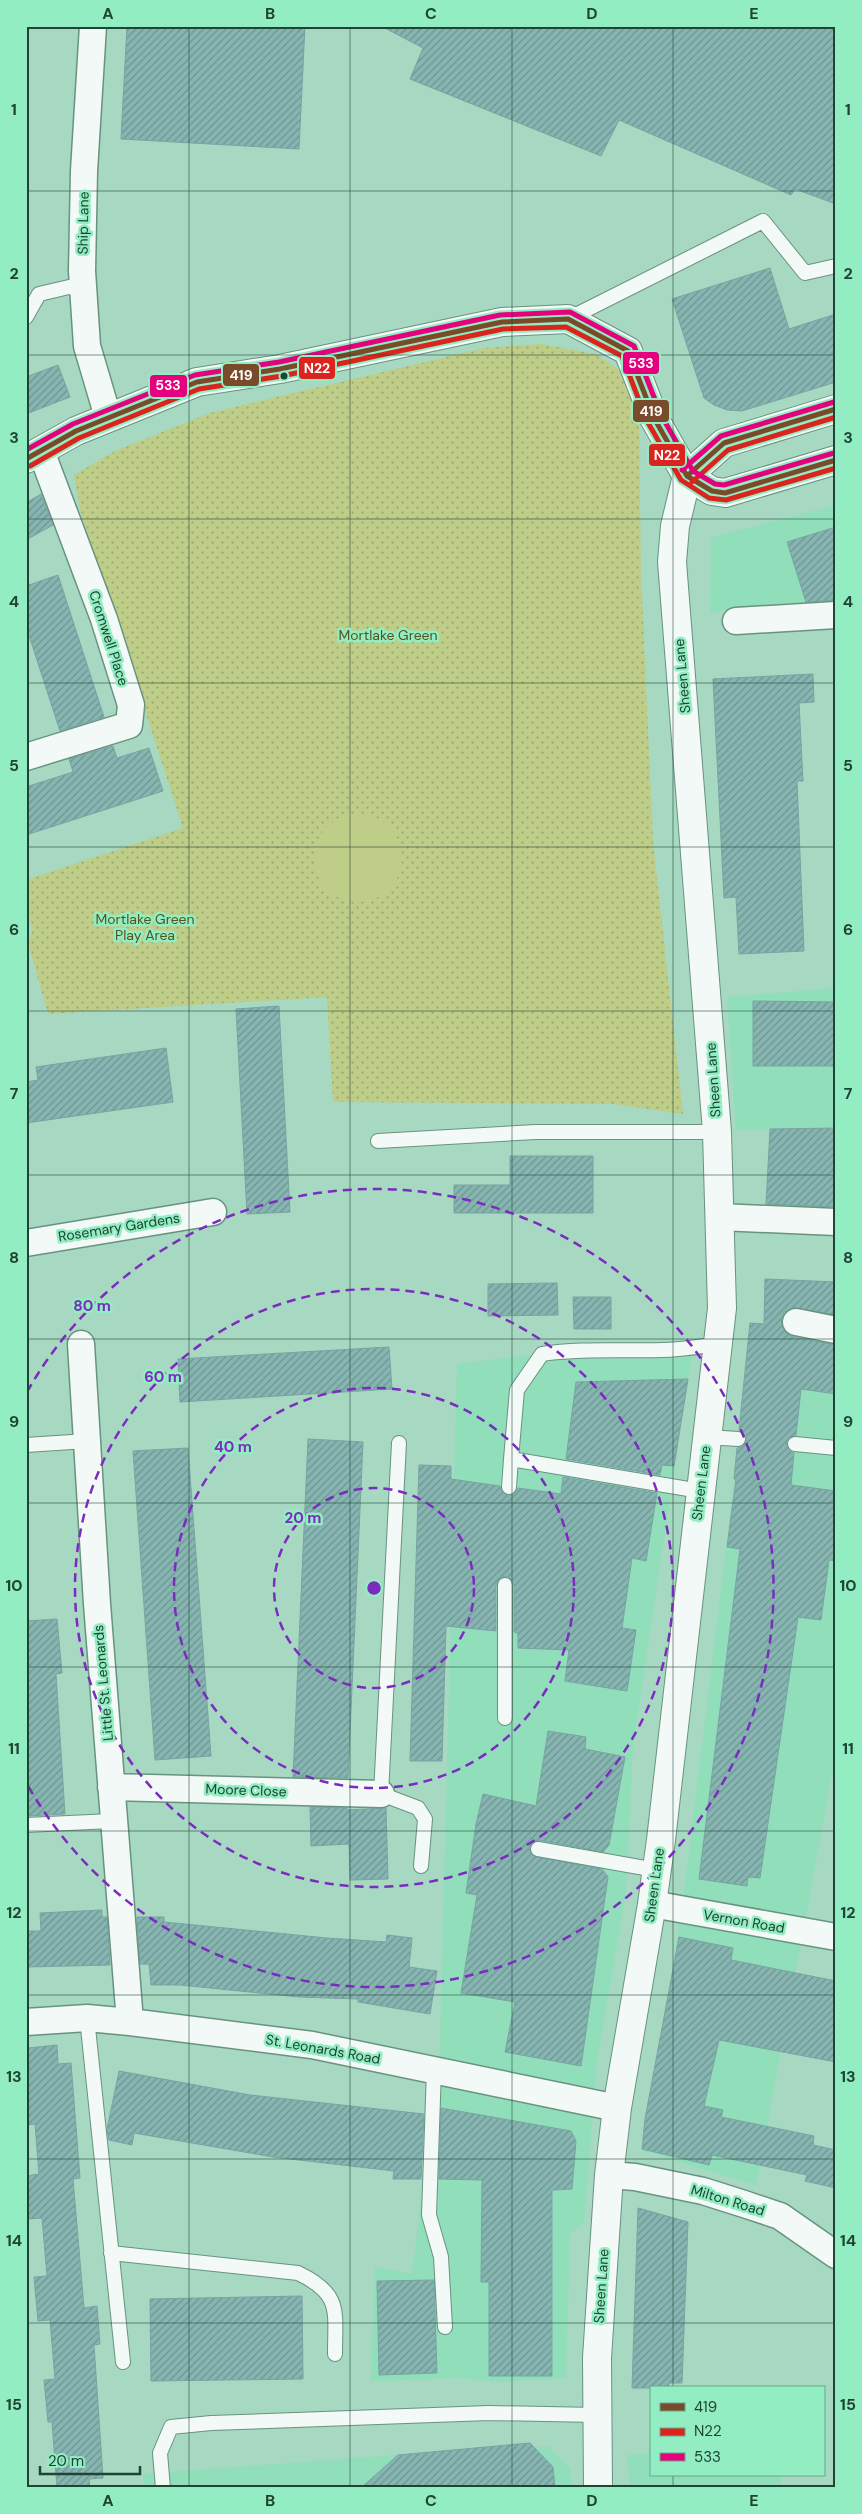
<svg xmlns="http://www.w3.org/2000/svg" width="862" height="2514" font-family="'DM Sans',sans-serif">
<defs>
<pattern id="park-dots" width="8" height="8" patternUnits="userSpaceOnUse" patternTransform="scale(1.25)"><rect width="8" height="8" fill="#becd88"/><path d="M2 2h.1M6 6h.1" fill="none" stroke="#9aa870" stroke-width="1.8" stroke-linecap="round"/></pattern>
<pattern id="building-hatch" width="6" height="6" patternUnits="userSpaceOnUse" patternTransform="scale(1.25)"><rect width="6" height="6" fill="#86b5b2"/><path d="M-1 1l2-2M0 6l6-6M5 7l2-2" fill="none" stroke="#6d9591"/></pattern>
</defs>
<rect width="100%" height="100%" fill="#a7d8c1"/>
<path fill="#90deba" d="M 836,505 L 836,605 L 710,612 L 711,538 Z
M 836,988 L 836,1127 L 736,1130 L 727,997 Z
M 752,1335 L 836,1348 L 836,1753 L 756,2185 L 643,2151 L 683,1901 Z
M 692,1353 L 633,1745 L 626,1891 L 596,2070 L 584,2222 L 570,2234 L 566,2378 L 501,2382 L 460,2378 L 371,2381 L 375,2267 L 412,2274 L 440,2050 L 457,1364 L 542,1354 Z
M 548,2446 L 571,2469 L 571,2488 L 144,2488 L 143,2474 L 451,2451 L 487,2451 Z
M 651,2453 L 651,2475 L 781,2475 L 782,2488 L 630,2488 L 627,2455 Z"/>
<path fill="url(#park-dots)" d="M 541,344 L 596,354 L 626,375 L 639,416 L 641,574 L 653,841 L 683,1114 L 613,1104 L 333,1102 L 327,997 L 48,1014 L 28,943 L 33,928 L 26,915 L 26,880 L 183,828 L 80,510 L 74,475 L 115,451 L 210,413 L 484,348 Z"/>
<path fill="#becd88" d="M314 858a44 44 0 1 1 88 0a44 44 0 1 1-88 0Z"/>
<path fill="url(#building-hatch)" stroke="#78a4a1" d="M 127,26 L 305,26 L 299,149 L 121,139 Z
M 381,26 L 836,26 L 836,204 L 795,189 L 791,195 L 619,120 L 601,156 L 410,79 L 423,48 Z
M 770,268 L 789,329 L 836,314 L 836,382 L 742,411 L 727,410 L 714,405 L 704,398 L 672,299 Z
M 58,365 L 70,397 L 26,414 L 26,377 Z
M 41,494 L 53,525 L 26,540 L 26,503 Z
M 836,527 L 836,600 L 806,602 L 787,542 Z
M 58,575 L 104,717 L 60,731 L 26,626 L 26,586 Z
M 813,674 L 814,702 L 799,703 L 803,781 L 797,781 L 804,951 L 739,954 L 736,897 L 724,898 L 713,679 Z
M 113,746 L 117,758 L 149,748 L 163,791 L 26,835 L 26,787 L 73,772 L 69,759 Z
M 753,1001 L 836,1002 L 836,1066 L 753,1066 Z
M 279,1006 L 290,1212 L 247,1214 L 236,1009 Z
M 166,1048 L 173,1102 L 26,1123 L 26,1082 L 38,1080 L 36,1067 Z
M 836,1128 L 836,1207 L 766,1204 L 770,1129 Z
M 510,1156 L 593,1156 L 593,1213 L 454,1213 L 454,1185 L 510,1185 Z
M 765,1279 L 836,1282 L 836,1315 L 792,1308 L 784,1312 L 781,1320 L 786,1333 L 793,1337 L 836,1345 L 836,1394 L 801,1389 L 796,1435 L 788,1439 L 786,1444 L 790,1451 L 794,1453 L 791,1485 L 836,1491 L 836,1561 L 829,1560 L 821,1620 L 798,1617 L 760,1878 L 748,1877 L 747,1886 L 699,1879 L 740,1549 L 727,1547 L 736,1479 L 734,1479 L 737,1448 L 742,1447 L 747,1440 L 746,1435 L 739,1430 L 750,1323 L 764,1324 Z
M 557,1283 L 558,1315 L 488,1316 L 488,1284 Z
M 573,1297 L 611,1297 L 611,1329 L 574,1329 Z
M 389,1347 L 392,1389 L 180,1402 L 178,1359 Z
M 688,1379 L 674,1466 L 662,1465 L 660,1475 L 566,1459 L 576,1382 Z
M 308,1439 L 363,1442 L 348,1778 L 293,1777 Z
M 188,1448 L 211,1756 L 155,1760 L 133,1451 Z
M 419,1465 L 451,1466 L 451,1479 L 500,1486 L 501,1491 L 508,1496 L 513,1495 L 518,1488 L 561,1494 L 563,1477 L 657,1493 L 646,1561 L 632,1558 L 622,1628 L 636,1630 L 627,1691 L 565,1681 L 569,1650 L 518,1648 L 518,1633 L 514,1632 L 514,1585 L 509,1577 L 501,1577 L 496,1585 L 496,1631 L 446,1626 L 442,1761 L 410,1761 Z
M 57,1619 L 62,1673 L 56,1674 L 65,1814 L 26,1816 L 26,1621 Z
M 548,1731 L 586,1737 L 585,1749 L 625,1757 L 609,1845 L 603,1852 L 539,1840 L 532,1843 L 529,1848 L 532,1855 L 536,1857 L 602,1869 L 608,1877 L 581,2066 L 505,2052 L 515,2002 L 461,1993 L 477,1895 L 466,1893 L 476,1824 L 483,1794 L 536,1806 Z
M 310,1807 L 347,1808 L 347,1810 L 386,1808 L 388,1879 L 350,1880 L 349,1844 L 311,1846 Z
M 102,1910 L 102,1917 L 107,1917 L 110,1965 L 26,1967 L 26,1931 L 41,1931 L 40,1913 Z
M 137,1917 L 164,1917 L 164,1922 L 327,1938 L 386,1942 L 387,1935 L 412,1938 L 409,1967 L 437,1971 L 430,2014 L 358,2002 L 358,1999 L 299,1997 L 180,1985 L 151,1985 L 149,1964 L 140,1964 Z
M 679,1937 L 733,1948 L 731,1960 L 836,1981 L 836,2062 L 719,2040 L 704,2106 L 723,2110 L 721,2117 L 814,2136 L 813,2145 L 836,2150 L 836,2188 L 805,2181 L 807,2175 L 712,2155 L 709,2165 L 642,2149 L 645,2119 Z
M 57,2045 L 58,2064 L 71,2063 L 80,2178 L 73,2179 L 84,2308 L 97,2306 L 100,2344 L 94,2345 L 103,2478 L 89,2479 L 90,2488 L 57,2488 L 52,2422 L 48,2422 L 44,2380 L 55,2379 L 50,2320 L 38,2321 L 34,2277 L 47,2276 L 42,2218 L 29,2219 L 26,2192 L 26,2176 L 39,2174 L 35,2124 L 26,2125 L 26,2079 L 30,2078 L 28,2048 Z
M 119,2071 L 250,2095 L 424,2114 L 421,2179 L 393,2179 L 394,2171 L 273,2157 L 134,2133 L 132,2145 L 109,2140 L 107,2129 Z
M 441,2108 L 571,2131 L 576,2141 L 572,2189 L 552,2190 L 552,2376 L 489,2376 L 489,2282 L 481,2282 L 482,2180 L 439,2179 Z
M 638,2208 L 688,2222 L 682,2383 L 669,2383 L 668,2388 L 632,2388 Z
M 434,2280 L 437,2373 L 379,2375 L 377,2281 Z
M 302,2296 L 303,2379 L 151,2381 L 150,2299 Z
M 530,2443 L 553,2467 L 555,2488 L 361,2488 L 398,2455 Z"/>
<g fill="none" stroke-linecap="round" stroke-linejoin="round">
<defs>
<path id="service" d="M 26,317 L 39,294 L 69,287 L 83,289
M 568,319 L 763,221 L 805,273 L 836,266
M 378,1141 L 536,1132 L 717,1132
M 707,1437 L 738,1439
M 399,1443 L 381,1794 L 418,1808 L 425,1819 L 421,1866
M 795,1444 L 836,1448
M 26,1445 L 87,1441
M 509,1487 L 511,1459
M 700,1491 L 511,1459 L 517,1390 L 542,1354 C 601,1345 661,1357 718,1343
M 505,1585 L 505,1718
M 26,1825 L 112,1821
M 538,1849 L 656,1870
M 87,2018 L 123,2362
M 434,2069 L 429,2215 L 441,2257 L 445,2327
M 111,2253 L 298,2273 C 342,2294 335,2311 335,2354
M 163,2488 L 160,2453 L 171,2427 L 211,2423 L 489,2413 L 597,2415"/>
<path id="minor" d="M 93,26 L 84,171 L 82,271 L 87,346 L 108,417
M 736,621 L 836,615
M 26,757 L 129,725 L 131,705 L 104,619 L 41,451
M 720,1217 L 836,1222
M 26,1243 L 213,1212
M 796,1322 L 836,1330
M 81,1344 L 97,1604 L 130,2022
M 111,1787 L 381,1794
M 652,1904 L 836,1937
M 26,2022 L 87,2018 L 130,2022 L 312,2045 L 617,2108
M 609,2175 L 635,2177 L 703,2191 L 744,2204 L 780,2216 L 836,2255"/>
<path id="secondary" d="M 598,2488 L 597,2358 L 609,2175 L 617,2108 L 652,1904 L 661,1840 L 722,1308 L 717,1132 L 672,562 L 675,526 L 687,476"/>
<path id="primary" d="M 26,459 L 76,431 L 197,382 L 280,369 L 502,322 L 568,319 L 628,351 L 654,418 L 687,476 L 712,491 L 725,493 L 836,460
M 687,476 L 724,443 L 836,409"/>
</defs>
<use href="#service" stroke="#689381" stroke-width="16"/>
<use href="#minor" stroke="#689381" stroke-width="29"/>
<use href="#secondary" stroke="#689381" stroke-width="30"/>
<use href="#primary" stroke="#689381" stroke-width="30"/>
<use href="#service" stroke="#f2f9f6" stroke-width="14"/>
<use href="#minor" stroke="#f2f9f6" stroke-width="26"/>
<use href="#secondary" stroke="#f2f9f6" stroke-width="28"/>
<use href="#primary" stroke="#f2f9f6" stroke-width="28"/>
<defs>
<path id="bus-1" d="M 26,459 L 76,431 L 197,382 L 280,369 L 502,322 L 568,319 L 628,351 L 654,418 L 687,476 L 712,491 L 725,493 L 836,460
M 687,476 L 724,443 L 836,409"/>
<path id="bus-2" d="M 30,466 L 79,438 L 199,389 L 282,376 L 503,329 L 566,327 L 622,356 L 647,421 L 681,480 L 709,498 L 726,500 L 836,468
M 692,482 L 728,450 L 836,417"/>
<path id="bus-3" d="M 26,450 L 73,424 L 195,375 L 279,362 L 500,315 L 570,312 L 634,346 L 661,415 L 693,471 L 715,484 L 724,485 L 834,453
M 682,470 L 721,436 L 834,402"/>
</defs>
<use href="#bus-1" stroke="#92edc2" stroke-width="9"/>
<use href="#bus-2" stroke="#92edc2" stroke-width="9"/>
<use href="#bus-3" stroke="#92edc2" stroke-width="9"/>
<use href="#bus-1" stroke="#7a4b2a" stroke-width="5"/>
<use href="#bus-2" stroke="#dc241f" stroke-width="5"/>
<use href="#bus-3" stroke="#e5007d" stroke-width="5"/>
</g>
<path fill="none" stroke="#1e4433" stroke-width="1" stroke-opacity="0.55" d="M 189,26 L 189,2488M 350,26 L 350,2488M 512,26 L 512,2488M 673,26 L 673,2388M 26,191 L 836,191M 26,355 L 836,355M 26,519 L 836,519M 26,683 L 836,683M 26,847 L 836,847M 26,1011 L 836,1011M 26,1175 L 836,1175M 26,1339 L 836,1339M 26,1503 L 836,1503M 26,1667 L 836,1667M 26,1831 L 836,1831M 26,1995 L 836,1995M 26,2159 L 836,2159M 26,2323 L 836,2323M 673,2475 L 673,2488"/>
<g fill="none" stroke="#7b2cbf" stroke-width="2.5" stroke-dasharray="9 6">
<circle cx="374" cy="1588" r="100"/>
<circle cx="374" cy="1588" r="200"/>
<circle cx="374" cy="1588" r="299"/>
<path d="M27 1392A399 399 0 1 1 27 1784"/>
</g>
<circle fill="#1e4433" stroke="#92edc2" stroke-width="2" cx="284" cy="376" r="4.5"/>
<g text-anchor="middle" stroke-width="5" stroke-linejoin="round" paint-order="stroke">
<g font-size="14" fill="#1e4433" stroke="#92edc2">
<text transform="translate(83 223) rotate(-89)" y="5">Ship Lane</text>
<text transform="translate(109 638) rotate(72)" y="5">Cromwell Place</text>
<text transform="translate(682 676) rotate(-95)" y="5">Sheen Lane</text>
<text transform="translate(713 1080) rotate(-94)" y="5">Sheen Lane</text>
<text transform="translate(119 1227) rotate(-9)" y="5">Rosemary Gardens</text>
<text transform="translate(701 1483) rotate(-83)" y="5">Sheen Lane</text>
<text transform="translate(103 1683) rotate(-95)" y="5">Little St. Leonards</text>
<text transform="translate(246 1790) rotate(2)" y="5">Moore Close</text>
<text transform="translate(654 1885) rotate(-82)" y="5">Sheen Lane</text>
<text transform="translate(744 1921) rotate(10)" y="5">Vernon Road</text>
<text transform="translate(323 2049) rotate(10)" y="5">St. Leonards Road</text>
<text transform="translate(728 2200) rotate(17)" y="5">Milton Road</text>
<text transform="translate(601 2286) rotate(-86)" y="5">Sheen Lane</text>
</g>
<g font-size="14" fill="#58521d" stroke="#92edc2">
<text x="388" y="640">Mortlake Green</text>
<text x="145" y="924">Mortlake Green<tspan x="145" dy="16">Play Area</tspan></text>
</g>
</g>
<circle cx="374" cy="1588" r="8" fill="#7b2cbf" stroke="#92edc2" stroke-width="2.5"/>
<g font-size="15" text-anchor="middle" font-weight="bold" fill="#7b2cbf" stroke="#92edc2" stroke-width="5" stroke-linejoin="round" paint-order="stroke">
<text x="92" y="1311">80 m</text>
<text x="163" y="1382">60 m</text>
<text x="233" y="1452">40 m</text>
<text x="303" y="1523">20 m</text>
</g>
<g stroke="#92edc2" stroke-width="2">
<rect x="622" y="351" width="38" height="24" rx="5" fill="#e5007d"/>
<rect x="298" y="356" width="38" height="24" rx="5" fill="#dc241f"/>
<rect x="222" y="363" width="38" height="24" rx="5" fill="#7a4b2a"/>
<rect x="149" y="374" width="39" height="24" rx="5" fill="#e5007d"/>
<rect x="632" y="399" width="38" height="24" rx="5" fill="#7a4b2a"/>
<rect x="648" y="443" width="38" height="24" rx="5" fill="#dc241f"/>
</g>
<g font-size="14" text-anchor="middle" font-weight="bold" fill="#fff">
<text x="641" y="368">533</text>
<text x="317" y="373">N22</text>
<text x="241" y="380">419</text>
<text x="168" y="390">533</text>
<text x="651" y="416">419</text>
<text x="667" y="460">N22</text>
</g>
<rect width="862" height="2514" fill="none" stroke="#92edc2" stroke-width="55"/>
<rect x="650" y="2386" width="175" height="90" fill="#92edc2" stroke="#64a989"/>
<rect x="660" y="2403" width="25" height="8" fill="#7a4b2a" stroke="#64a989"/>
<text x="694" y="2412" font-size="15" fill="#1e4433">419</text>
<rect x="660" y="2428" width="25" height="8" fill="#dc241f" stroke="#64a989"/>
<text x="694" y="2436" font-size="15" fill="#1e4433">N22</text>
<rect x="660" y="2453" width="25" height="8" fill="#e5007d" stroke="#64a989"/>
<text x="694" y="2462" font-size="15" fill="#1e4433">533</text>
<path d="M40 2466v8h100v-8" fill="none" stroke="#1e4433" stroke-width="2.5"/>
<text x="48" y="2466" font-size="15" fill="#1e4433" stroke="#92edc2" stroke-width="4" paint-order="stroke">20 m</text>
<rect x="28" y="28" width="806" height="2458" fill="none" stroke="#1e4433" stroke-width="2"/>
<g font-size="16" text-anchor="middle" font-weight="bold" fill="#1e4433">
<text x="108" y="19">A</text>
<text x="270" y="19">B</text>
<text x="431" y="19">C</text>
<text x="592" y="19">D</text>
<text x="754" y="19">E</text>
<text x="14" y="115">1</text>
<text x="848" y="115">1</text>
<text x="14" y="279">2</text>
<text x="848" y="279">2</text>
<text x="14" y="443">3</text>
<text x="848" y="443">3</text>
<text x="14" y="607">4</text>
<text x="848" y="607">4</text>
<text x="14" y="771">5</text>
<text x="848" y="771">5</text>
<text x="14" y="935">6</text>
<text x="848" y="935">6</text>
<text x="14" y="1099">7</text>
<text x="848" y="1099">7</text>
<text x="14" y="1263">8</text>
<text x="848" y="1263">8</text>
<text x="14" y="1427">9</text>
<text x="848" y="1427">9</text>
<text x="14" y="1591">10</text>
<text x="848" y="1591">10</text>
<text x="14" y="1754">11</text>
<text x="848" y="1754">11</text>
<text x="14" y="1918">12</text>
<text x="848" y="1918">12</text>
<text x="14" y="2082">13</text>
<text x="848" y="2082">13</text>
<text x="14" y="2246">14</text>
<text x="848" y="2246">14</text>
<text x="14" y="2410">15</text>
<text x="848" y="2410">15</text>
<text x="108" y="2506">A</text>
<text x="270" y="2506">B</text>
<text x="431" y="2506">C</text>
<text x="592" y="2506">D</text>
<text x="754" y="2506">E</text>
</g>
</svg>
